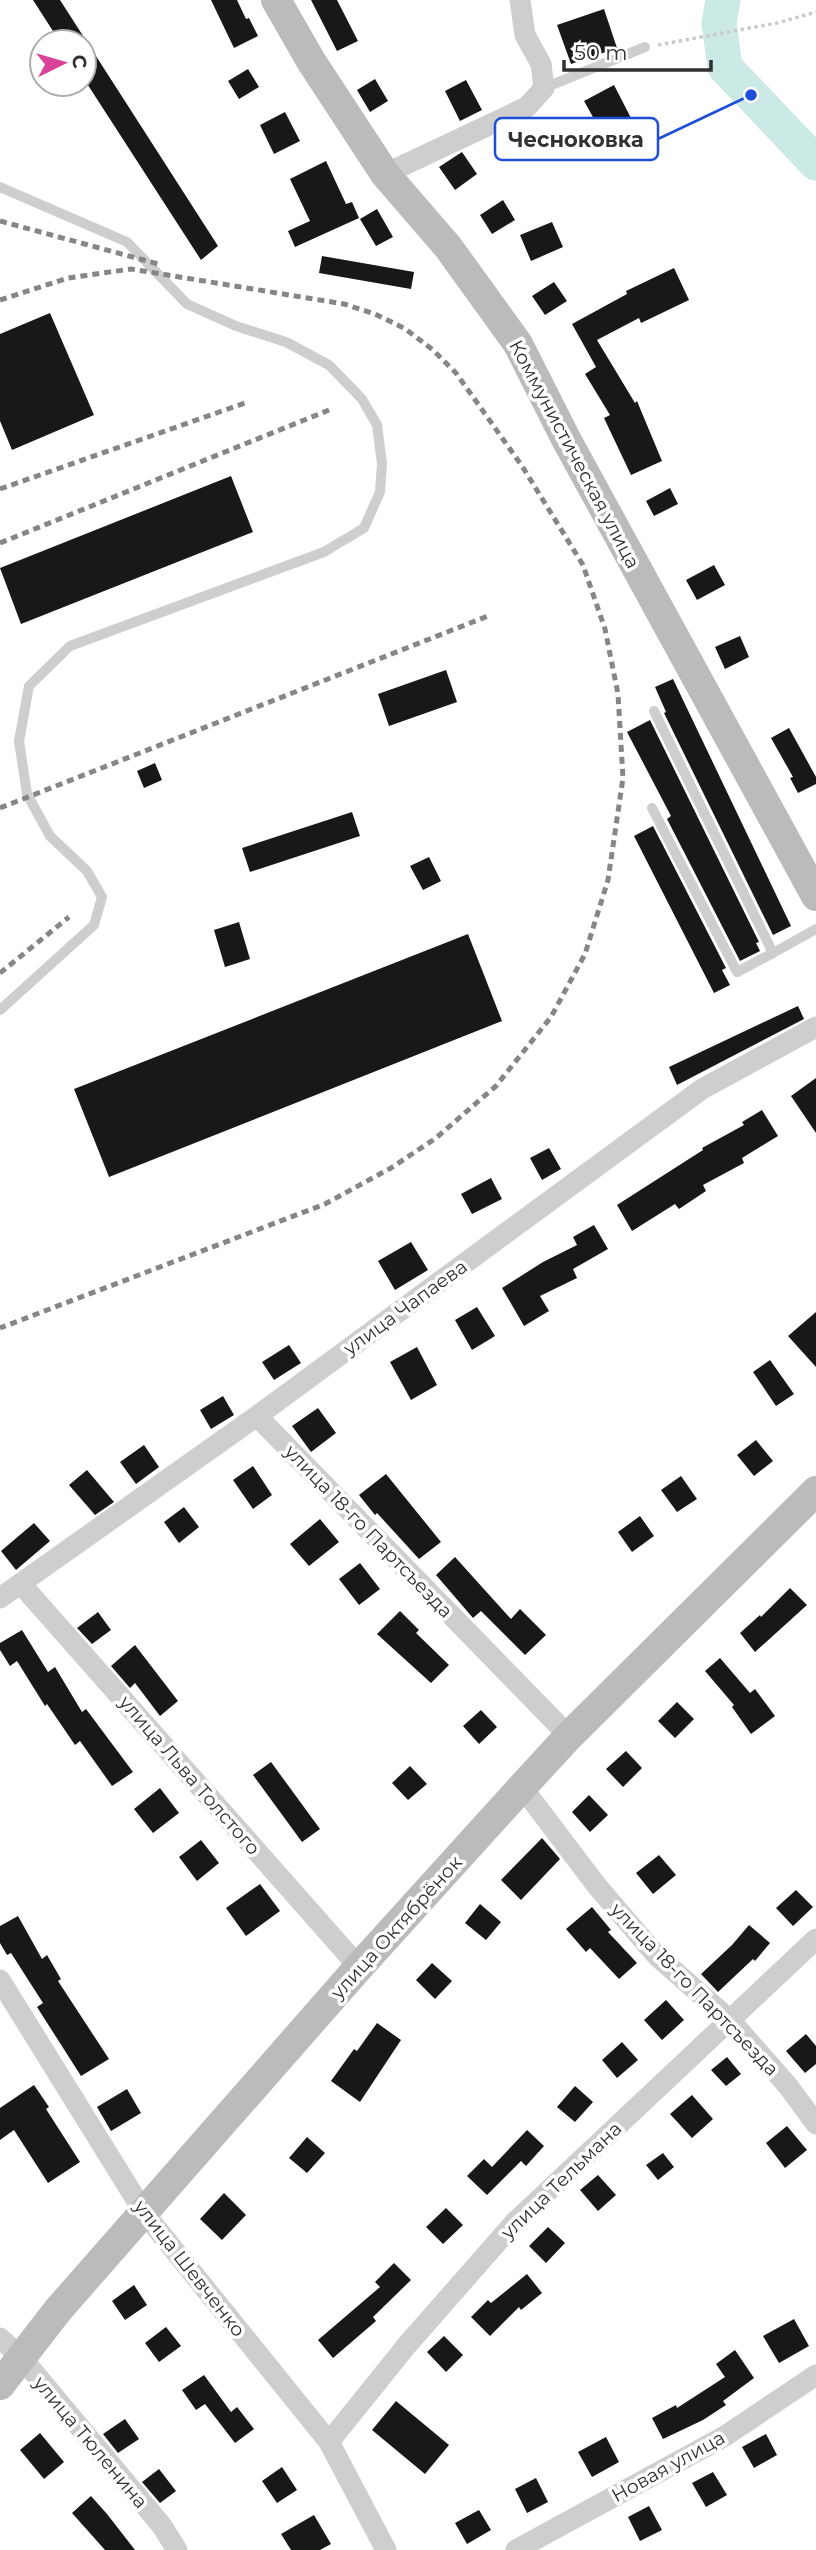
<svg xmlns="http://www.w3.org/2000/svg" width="816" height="2550" font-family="Montserrat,sans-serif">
<rect width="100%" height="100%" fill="#fff"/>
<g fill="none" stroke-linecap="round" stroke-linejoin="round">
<path stroke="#cbe9e5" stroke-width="35" d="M 723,0 L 719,23 L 725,67 L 816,163"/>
</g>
<path fill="#181818" d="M 33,0 L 60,0 L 218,246 L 201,260 L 84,79 L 84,42 L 60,42 Z
M 211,0 L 237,0 L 246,19 L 249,18 L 258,36 L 234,48 Z
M 311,0 L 337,0 L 358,41 L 337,51 Z
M 604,9 L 617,48 L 571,64 L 557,25 Z
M 248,69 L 259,87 L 239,99 L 228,81 Z
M 375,79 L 388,101 L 370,112 L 357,90 Z
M 466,80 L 482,110 L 460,121 L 445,91 Z
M 614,85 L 632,120 L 603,135 L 584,101 Z
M 285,112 L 300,141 L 274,154 L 260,125 Z
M 462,152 L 477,174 L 455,190 L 439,167 Z
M 326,161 L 346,204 L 352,202 L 359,218 L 295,247 L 288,231 L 310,221 L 290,179 Z
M 503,200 L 515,220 L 492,234 L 480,215 Z
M 377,209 L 393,237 L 376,246 L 360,219 Z
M 552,222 L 563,247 L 531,261 L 520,235 Z
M 322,256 L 414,272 L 411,289 L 319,273 Z
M 674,268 L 689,300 L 641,323 L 639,318 L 597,340 L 635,403 L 637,401 L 662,461 L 631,475 L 604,418 L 610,415 L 585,374 L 596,367 L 572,324 L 627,294 L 626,291 Z
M 554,282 L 567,301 L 545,315 L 532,296 Z
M 50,313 L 94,415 L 12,450 L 0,421 L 0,334 Z
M 231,476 L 253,532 L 21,624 L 0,568 Z
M 670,488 L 678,504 L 654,516 L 646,501 Z
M 714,565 L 725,585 L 697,600 L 686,580 Z
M 740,636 L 749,657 L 725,669 L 715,647 Z
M 446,670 L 457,702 L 389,726 L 378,694 Z
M 673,679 L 791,926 L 773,935 L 664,713 L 666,712 L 655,687 Z
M 650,720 L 759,942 L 756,943 L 760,951 L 740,961 L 667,819 L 671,816 L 627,732 Z
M 789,728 L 816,777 L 816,784 L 798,793 L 790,778 L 793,777 L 771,738 Z
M 155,763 L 162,780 L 144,788 L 137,771 Z
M 352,812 L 360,836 L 250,872 L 242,848 Z
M 653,826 L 726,968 L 722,970 L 730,985 L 714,993 L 634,836 Z
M 429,857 L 441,881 L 423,890 L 410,866 Z
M 239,922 L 250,959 L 225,967 L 214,930 Z
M 468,934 L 502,1021 L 109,1177 L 74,1089 Z
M 798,1006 L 804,1019 L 677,1085 L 669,1067 Z
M 816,1078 L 816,1133 L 791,1096 Z
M 762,1110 L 778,1136 L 742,1158 L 744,1163 L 703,1185 L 706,1191 L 679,1209 L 675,1204 L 632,1231 L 617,1205 L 703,1150 L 702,1148 L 744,1125 L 742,1122 Z
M 549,1148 L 561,1169 L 542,1180 L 530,1158 Z
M 491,1178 L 502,1199 L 472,1214 L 461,1194 Z
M 594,1225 L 608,1249 L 573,1269 L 577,1278 L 540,1296 L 549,1311 L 524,1326 L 502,1288 L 543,1262 L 577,1245 L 573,1237 Z
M 411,1242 L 428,1270 L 395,1290 L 378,1261 Z
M 477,1307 L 495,1336 L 472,1350 L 455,1320 Z
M 816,1312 L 816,1367 L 788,1336 Z
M 289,1345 L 301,1363 L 274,1380 L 262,1362 Z
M 417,1347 L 437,1385 L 411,1400 L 390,1362 Z
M 770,1360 L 794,1394 L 776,1406 L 753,1372 Z
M 223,1396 L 234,1415 L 211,1429 L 200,1410 Z
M 318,1408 L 336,1433 L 311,1452 L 292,1426 Z
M 756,1440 L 773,1461 L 754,1476 L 737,1455 Z
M 144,1445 L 159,1467 L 136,1484 L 120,1462 Z
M 253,1466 L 272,1495 L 253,1509 L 233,1480 Z
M 87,1470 L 114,1502 L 95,1515 L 69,1485 Z
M 386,1474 L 441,1542 L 419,1559 L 377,1513 L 375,1515 L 359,1495 Z
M 681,1476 L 697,1499 L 677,1512 L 661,1490 Z
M 184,1507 L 199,1527 L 179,1543 L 164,1522 Z
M 640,1516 L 654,1536 L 632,1552 L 618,1532 Z
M 320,1519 L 339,1542 L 309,1566 L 290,1544 Z
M 34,1523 L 50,1541 L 16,1570 L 1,1551 Z
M 455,1557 L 511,1619 L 520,1609 L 546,1635 L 525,1655 L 481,1611 L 473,1618 L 436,1575 Z
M 360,1563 L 380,1589 L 359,1605 L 339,1579 Z
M 790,1588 L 807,1605 L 755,1652 L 740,1633 L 760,1615 L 761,1617 Z
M 400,1611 L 419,1630 L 416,1633 L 449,1665 L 431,1683 L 377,1634 Z
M 98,1612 L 111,1630 L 92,1644 L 77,1628 Z
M 22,1630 L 48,1672 L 55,1667 L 82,1712 L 86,1709 L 133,1772 L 112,1786 L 80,1741 L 75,1745 L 47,1704 L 45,1706 L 17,1661 L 10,1666 L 0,1650 L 0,1643 Z
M 135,1645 L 178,1701 L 160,1716 L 135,1683 L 130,1688 L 111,1666 Z
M 720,1658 L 750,1693 L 755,1689 L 775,1716 L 751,1734 L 732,1707 L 734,1705 L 705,1671 Z
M 677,1702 L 694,1719 L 675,1738 L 658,1721 Z
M 481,1710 L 497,1727 L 479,1744 L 463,1726 Z
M 626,1751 L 642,1768 L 623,1787 L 606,1769 Z
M 271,1762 L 320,1829 L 302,1842 L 253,1775 Z
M 410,1766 L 427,1784 L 408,1800 L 392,1783 Z
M 160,1788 L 179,1813 L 153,1833 L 134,1809 Z
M 589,1795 L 608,1815 L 590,1832 L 572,1812 Z
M 542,1838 L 560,1859 L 521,1900 L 501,1880 Z
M 201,1840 L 219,1863 L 197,1881 L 179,1857 Z
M 659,1855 L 676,1875 L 653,1894 L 636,1873 Z
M 260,1884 L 280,1911 L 246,1936 L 226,1908 Z
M 796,1890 L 813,1907 L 793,1926 L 776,1908 Z
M 480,1904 L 501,1922 L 486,1940 L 465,1923 Z
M 592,1907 L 611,1930 L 608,1932 L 637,1963 L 619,1979 L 590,1948 L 586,1952 L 566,1929 Z
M 18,1916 L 42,1959 L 47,1955 L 61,1979 L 58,1981 L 109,2059 L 81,2076 L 37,2007 L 43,2003 L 11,1953 L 7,1955 L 0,1943 L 0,1926 Z
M 749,1925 L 770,1943 L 755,1961 L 753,1959 L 718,1992 L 701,1974 L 732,1945 Z
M 432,1963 L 452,1981 L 435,1999 L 416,1980 Z
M 666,2000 L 684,2020 L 662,2040 L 644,2020 Z
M 377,2023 L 401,2040 L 360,2102 L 331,2081 L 354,2049 L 357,2051 Z
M 806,2034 L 816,2046 L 816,2064 L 805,2073 L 786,2051 Z
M 622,2042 L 638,2060 L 617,2078 L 602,2060 Z
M 727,2057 L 741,2074 L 726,2086 L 711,2070 Z
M 34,2085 L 49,2107 L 46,2109 L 80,2162 L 48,2183 L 14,2130 L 0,2140 L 0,2108 Z
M 575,2086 L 593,2102 L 575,2122 L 557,2107 Z
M 127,2089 L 141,2113 L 111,2131 L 97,2107 Z
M 692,2095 L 713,2119 L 692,2138 L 670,2114 Z
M 787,2126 L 807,2150 L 785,2168 L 766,2143 Z
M 527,2130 L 544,2146 L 526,2166 L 521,2161 L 487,2195 L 467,2176 L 484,2159 L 492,2167 Z
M 307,2137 L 325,2153 L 307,2173 L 289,2158 Z
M 663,2153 L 674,2167 L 658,2180 L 646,2165 Z
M 598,2175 L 616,2195 L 598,2211 L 580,2190 Z
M 224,2193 L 246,2215 L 222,2240 L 200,2219 Z
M 446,2208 L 463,2225 L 443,2244 L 426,2227 Z
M 548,2227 L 565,2243 L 546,2263 L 529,2246 Z
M 394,2263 L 411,2280 L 373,2317 L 376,2321 L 333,2358 L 318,2340 L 380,2287 L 375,2282 Z
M 527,2274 L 542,2293 L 521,2310 L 519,2307 L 490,2336 L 471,2317 L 488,2300 L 491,2303 Z
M 134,2285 L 147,2305 L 125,2320 L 112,2301 Z
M 794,2319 L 809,2346 L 779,2363 L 763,2336 Z
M 166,2327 L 181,2346 L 159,2362 L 145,2343 Z
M 444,2336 L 463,2355 L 446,2372 L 427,2352 Z
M 735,2350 L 754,2378 L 723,2401 L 726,2405 L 703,2420 L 663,2439 L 652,2418 L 676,2405 L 677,2408 L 725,2377 L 716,2364 Z
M 204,2375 L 231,2412 L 237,2407 L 254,2429 L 235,2443 L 205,2404 L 196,2410 L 182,2390 Z
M 396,2401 L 449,2445 L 425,2474 L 372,2430 Z
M 125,2419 L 139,2439 L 118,2453 L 103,2434 Z
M 40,2433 L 64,2462 L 44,2479 L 20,2450 Z
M 766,2434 L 777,2455 L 754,2468 L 742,2447 Z
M 606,2437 L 619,2462 L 592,2477 L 578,2452 Z
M 282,2467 L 297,2490 L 277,2503 L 262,2481 Z
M 159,2469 L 176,2491 L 160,2503 L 142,2482 Z
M 713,2472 L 727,2495 L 706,2507 L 692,2483 Z
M 536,2478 L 548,2502 L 527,2513 L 515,2489 Z
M 91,2496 L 107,2514 L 135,2550 L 105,2550 L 72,2513 Z
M 649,2506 L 662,2530 L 640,2541 L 628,2517 Z
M 479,2510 L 491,2530 L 467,2544 L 455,2523 Z
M 314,2515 L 331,2544 L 320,2550 L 291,2550 L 281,2534 Z"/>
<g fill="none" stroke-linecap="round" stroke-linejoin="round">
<path stroke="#cbcbcb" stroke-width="3.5" stroke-dasharray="3.5 3.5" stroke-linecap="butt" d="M 658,45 L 777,23 L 816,12"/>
<path stroke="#cecece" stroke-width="10" d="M 544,88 L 645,47
M 0,187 L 127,242 L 187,304 L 236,326 L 286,342 L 329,365 L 362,399 L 377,425 L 382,464 L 380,492 L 364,528 L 324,552 L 70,646 L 29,686 L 19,741 L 27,794 L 50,836 L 87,871 L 102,897 L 94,925 L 0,1010
M 654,711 L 773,953 L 816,929
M 652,808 L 737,972 L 773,953"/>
<path stroke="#cecece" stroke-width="21" d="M 385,174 L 527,107 L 544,88 L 541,64 L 525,35 L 520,0
M 257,1416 L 569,1736
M 21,1584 L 359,1967
M 0,1598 L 257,1416 L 702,1089 L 816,1027
M 522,1787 L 597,1886 L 656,1955 L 731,2021 L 788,2086 L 816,2124
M 0,1980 L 145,2214 L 329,2442 L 386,2550
M 0,2338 L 21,2357 L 162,2526 L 177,2550
M 329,2442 L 407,2345 L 515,2222 L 816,1939
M 516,2550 L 725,2436 L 816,2375"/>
<path stroke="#bbb" stroke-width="30" d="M 276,0 L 311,61 L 385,174 L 448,247 L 518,344 L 566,439 L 816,896
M 0,2385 L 58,2310 L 359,1967 L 522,1787 L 569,1736 L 816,1491"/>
<path stroke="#868686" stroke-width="5" stroke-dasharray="7 5" stroke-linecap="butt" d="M 0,221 L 162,265
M 0,300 L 68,278 L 131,269 L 344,304 L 375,314 L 404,328 L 433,350 L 456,373 L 522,466 L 583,565 L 605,629 L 618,694 L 623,778 L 608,880 L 585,954 L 551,1017 L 496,1086 L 436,1138 L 391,1168 L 325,1204 L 0,1328
M 0,489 L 245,403
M 0,543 L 329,410
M 0,808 L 488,616
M 0,973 L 69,917"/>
</g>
<g text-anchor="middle" stroke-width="7" stroke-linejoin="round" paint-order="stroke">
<g font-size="19" fill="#313131" stroke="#fff">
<text transform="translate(575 454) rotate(62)" y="7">Коммунистическая улица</text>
<text transform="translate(405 1307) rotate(-36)" y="7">улица Чапаева</text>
<text transform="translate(369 1531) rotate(46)" y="7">улица 18-го Партсъезда</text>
<text transform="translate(190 1775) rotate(49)" y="7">улица Льва Толстого</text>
<text transform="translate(396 1927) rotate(-48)" y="7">улица Октябрёнок</text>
<text transform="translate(695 1989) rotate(46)" y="7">улица 18-го Партсъезда</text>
<text transform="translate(561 2180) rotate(-44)" y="7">улица Тельмана</text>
<text transform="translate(190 2268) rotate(52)" y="7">улица Шевченко</text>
<text transform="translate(91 2442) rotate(50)" y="7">улица Тюленина</text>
<text transform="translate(668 2466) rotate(-29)" y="7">Новая улица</text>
</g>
</g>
<path fill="none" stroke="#1d4ed8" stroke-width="2.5" d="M751 95L658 139"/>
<circle fill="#1d4ed8" stroke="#fff" stroke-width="2.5" cx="751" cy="95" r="7"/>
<rect fill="#fff" stroke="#1d4ed8" stroke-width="2.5" x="495" y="118" width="163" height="42" rx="7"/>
<g font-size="21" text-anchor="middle" font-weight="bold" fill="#313131">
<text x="576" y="147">Чесноковка</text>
</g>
<g transform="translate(63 63) rotate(85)"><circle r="33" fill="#ffffff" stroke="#adadad" stroke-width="2"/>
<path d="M0-5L12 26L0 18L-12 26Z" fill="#da4199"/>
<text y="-10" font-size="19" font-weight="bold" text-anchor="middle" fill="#313131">С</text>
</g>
<path d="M564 60v10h147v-10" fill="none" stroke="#313131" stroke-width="3.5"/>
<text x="574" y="60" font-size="21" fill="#313131" stroke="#ffffff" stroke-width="5" paint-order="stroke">50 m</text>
</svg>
